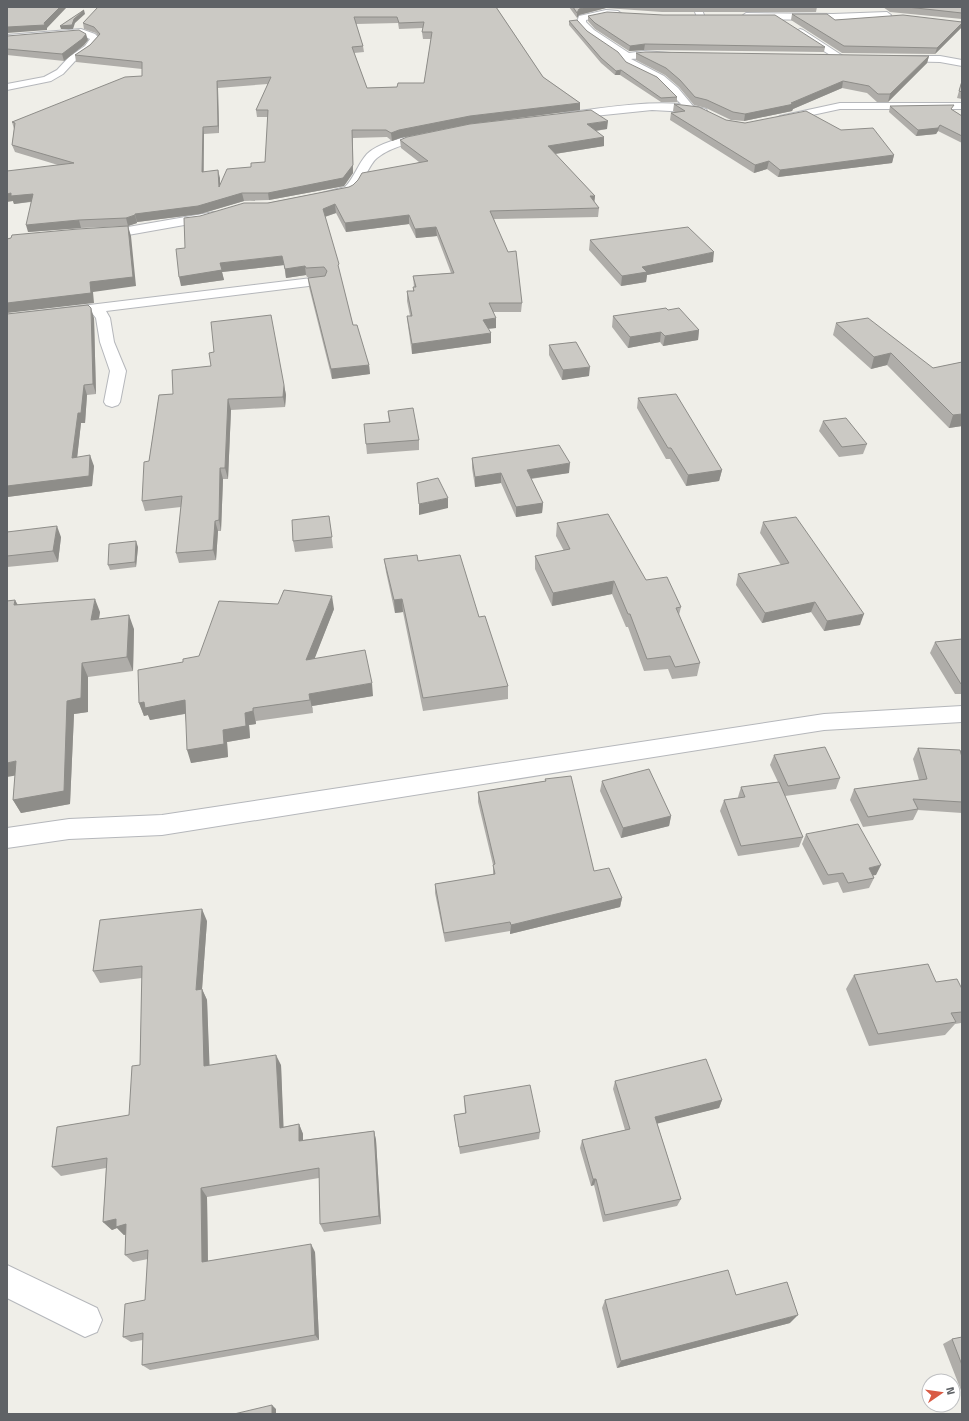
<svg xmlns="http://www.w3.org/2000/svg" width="969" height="1421" font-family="'Titillium Web',sans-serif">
<rect width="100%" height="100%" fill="#efeee8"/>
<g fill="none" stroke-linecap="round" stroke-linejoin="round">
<defs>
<path id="minor" d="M 693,7 L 701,7 L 704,15 L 703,17 L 697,17 Z
M 606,10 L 618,11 L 622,14 L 618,17 L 606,16 L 586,20 L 586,22 L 594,30 L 629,53 L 644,51 L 670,53 L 672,55 C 668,59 639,58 631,59 L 664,76 L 678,88 L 693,106 L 706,109 L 707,111 L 706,113 L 652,110 L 565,119 L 561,118 L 560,116 L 561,114 L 565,113 C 603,108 642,101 681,104 L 657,80 L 626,65 L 619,57 L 620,56 L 588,34 L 577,22 L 579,16 Z
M 887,12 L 891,15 L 890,17 L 833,20 L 746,19 L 742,16 L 746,13 L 833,14 Z
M 81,29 L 95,34 L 100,39 L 91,50 L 75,61 L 63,74 L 51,81 L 7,90 L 7,84 L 44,77 L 57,70 L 69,57 L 85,46 L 90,39 L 80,35 L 7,41 L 7,35 Z
M 800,29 L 803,30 L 846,58 L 844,60 L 838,60 L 797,34 L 795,32 Z
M 899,56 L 940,56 L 962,60 L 962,66 L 940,62 L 896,61 L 894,59 L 896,57 Z
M 840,103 L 962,103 L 962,109 L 840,109 L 780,122 L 775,119 L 780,116 Z
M 428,132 L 434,135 L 432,137 C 414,142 392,146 377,158 C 368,165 362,188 353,193 C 345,197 334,198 326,200 L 322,199 L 320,196 L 322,193 L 345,187 C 354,178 358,164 367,154 C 380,141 411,136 428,132 Z
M 214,212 L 218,213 L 220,216 L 218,219 L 128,235 L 95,235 L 94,232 L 95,229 L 128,227 Z
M 320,277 L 325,278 L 327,281 L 325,284 L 106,311 L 110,318 L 114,342 L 126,371 L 120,402 L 118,405 L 112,407 L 106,405 L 104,402 L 110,371 L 100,342 L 96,318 L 92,313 L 7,323 L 7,315 Z
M 962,706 L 962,722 L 824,730 L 162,835 L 69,839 L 7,848 L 7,828 L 69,819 L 162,815 L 824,714 Z
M 7,1265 L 97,1308 L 102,1320 L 97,1332 L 85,1337 L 7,1298 Z"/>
</defs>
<use href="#minor" stroke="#b5b7bb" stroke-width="2"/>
<use href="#minor" fill="#fff" fill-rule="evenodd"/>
</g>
<path fill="#afada9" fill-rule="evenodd" d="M 496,7 L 543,77 L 580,103 L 580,110 L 470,124 L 400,138 L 392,141 L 387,137 L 353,138 L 353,173 L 344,186 L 269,200 L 244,201 L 200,214 L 137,222 L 137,223 L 128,226 L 81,228 L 28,232 L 31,202 L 14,204 L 13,201 L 58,165 L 15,152 L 12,145 L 14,129 L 12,122 L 142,76 L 142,69 L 76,62 L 75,55 L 90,45 L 98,36 L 96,33 L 84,29 L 83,23 ZM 398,23 L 399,29 L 423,28 L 422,32 L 423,39 L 431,39 L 424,83 L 397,87 L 367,88 L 354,53 L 364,52 L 363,46 L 356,24 ZM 268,84 L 256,110 L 257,117 L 268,117 L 265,162 L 251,167 L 220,184 L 220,178 L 204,172 L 204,134 L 219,133 L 218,88 Z
M 569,7 L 817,7 L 816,12 L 662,12 L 606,8 L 579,15 L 577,18 Z
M 883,7 L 962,7 L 962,19 L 890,12 Z
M 792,14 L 835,20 L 961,28 L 935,54 L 842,53 L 791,20 Z
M 588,16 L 825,47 L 824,52 L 644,50 L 629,51 L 595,29 L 588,21 Z
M 569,21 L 587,31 L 626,62 L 677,97 L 677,102 L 661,102 L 620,75 L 615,75 L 601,63 L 569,25 Z
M 7,36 L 88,40 L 84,45 L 64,61 L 7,55 Z
M 636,53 L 929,56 L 927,63 L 888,102 L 877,102 L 867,93 L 842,88 L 793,109 L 792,111 L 744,121 L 731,120 L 706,108 L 694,105 L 679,87 L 665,75 L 636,60 Z
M 962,80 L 962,99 L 957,98 Z
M 674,104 L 726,120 L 745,123 L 841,130 L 894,155 L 892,163 L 778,177 L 767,169 L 754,173 L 670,120 L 671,113 L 675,112 L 673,111 Z
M 890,106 L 952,110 L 962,116 L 962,143 L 938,131 L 936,134 L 916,136 L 889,112 Z
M 607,129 L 596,131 L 604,137 L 604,146 L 555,154 L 595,196 L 594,202 L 599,208 L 598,217 L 494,219 L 522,303 L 521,312 L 493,312 L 496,328 L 488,329 L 491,343 L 412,354 L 408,326 L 407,316 L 410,316 L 407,301 L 407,291 L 413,291 L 413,287 L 414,287 L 413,276 L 451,273 L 437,236 L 416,238 L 409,224 L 346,232 L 336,213 L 325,217 L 340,274 L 353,325 L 369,365 L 370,374 L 332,379 L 309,287 L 308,278 L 318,277 L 307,277 L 306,275 L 286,278 L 284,265 L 222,272 L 224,280 L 181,286 L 185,248 L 200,216 L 349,187 L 419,162 L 401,148 L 400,140 Z
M 590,240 L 713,262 L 647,275 L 646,282 L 621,286 L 589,250 Z
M 668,310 L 699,330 L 698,340 L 663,346 L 660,342 L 628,348 L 612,327 L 613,316 Z
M 94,318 L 96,394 L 87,395 L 85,423 L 81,423 L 77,457 L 94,466 L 92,486 L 7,497 Z
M 836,323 L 933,368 L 962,362 L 962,426 L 949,428 L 887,365 L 871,369 L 833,335 Z
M 549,345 L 589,376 L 562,380 L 549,355 Z
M 284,385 L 286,395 L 285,407 L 231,410 L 228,479 L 223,479 L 221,531 L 218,531 L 216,560 L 179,563 L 176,553 L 181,507 L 145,511 L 142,501 L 149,461 L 159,395 Z
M 638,398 L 722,470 L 719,481 L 686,486 L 670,459 L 666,459 L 637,408 Z
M 388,411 L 419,440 L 419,450 L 367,454 L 364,424 L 389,422 Z
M 823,421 L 867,444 L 863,454 L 839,457 L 819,431 Z
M 472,458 L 569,473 L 531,479 L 543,503 L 542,513 L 516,517 L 501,483 L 475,487 L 472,468 Z
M 329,516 L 333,548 L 295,552 L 293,541 Z
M 763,522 L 860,625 L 824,631 L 811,612 L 762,623 L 736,585 L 738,574 L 781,565 L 760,533 Z
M 557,523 L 646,580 L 681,607 L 679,615 L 700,663 L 697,676 L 672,679 L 668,669 L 644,671 L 628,627 L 626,627 L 612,594 L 552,606 L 535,569 L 535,556 L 564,551 L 556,536 Z
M 7,532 L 61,537 L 58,562 L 7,567 Z
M 138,547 L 136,567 L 110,570 L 108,565 Z
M 384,559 L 418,561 L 479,617 L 508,686 L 508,699 L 423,711 L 403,612 L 395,613 L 386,572 Z
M 15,600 L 18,605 L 100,612 L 99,619 L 134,629 L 133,671 L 88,677 L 88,712 L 74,714 L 70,804 L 21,813 L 13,800 L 15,776 Z
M 334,609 L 314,659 L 373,696 L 312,706 L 313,713 L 256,721 L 256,724 L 249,725 L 250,738 L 227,742 L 228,757 L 191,763 L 185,714 L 150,720 L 148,715 L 144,716 L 139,703 L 183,662 Z
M 962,639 L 962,694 L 955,694 L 930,653 L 935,642 Z
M 918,748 L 962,757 L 962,813 L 918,810 L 913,820 L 863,827 L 850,800 L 854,789 L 919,780 L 913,759 Z
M 774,755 L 840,778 L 836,789 L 785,796 L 803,837 L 799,847 L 738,856 L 720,811 L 724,800 L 738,798 L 738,797 L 741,787 L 778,782 L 770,765 Z
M 545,779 L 594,871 L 622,898 L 620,907 L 510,934 L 510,931 L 445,942 L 435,893 L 435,884 L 493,875 L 493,865 L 478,802 L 478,792 L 545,781 Z
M 602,781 L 671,816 L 669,826 L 621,838 L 600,791 Z
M 806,834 L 876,875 L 873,875 L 874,878 L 869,888 L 843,893 L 838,882 L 823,885 L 802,844 Z
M 207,921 L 202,989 L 207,1000 L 209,1065 L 281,1065 L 283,1127 L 299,1124 L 303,1134 L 303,1140 L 374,1131 L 376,1140 L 381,1224 L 324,1232 L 320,1224 L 319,1178 L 207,1197 L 208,1261 L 315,1252 L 319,1340 L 150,1370 L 142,1365 L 143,1340 L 131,1342 L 123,1337 L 145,1300 L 148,1259 L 133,1262 L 125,1255 L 126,1234 L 124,1235 L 117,1228 L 112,1230 L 103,1222 L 106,1168 L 61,1176 L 52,1167 L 129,1115 L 140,1065 L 142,978 L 100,983 L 93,971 Z
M 854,975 L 936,982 L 962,989 L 962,1022 L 961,1023 L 955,1024 L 945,1035 L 869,1046 L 846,989 Z
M 615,1081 L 722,1100 L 719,1108 L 657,1123 L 681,1199 L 677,1206 L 603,1222 L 594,1185 L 591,1186 L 580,1148 L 582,1140 L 625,1130 L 613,1089 Z
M 464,1096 L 540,1132 L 539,1139 L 460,1154 L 455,1122 L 454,1115 L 465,1113 Z
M 736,1295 L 790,1323 L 617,1368 L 602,1308 L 605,1300 Z
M 962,1337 L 962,1393 L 943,1344 L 952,1339 Z"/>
<path fill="#8e8d89" d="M 60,7 L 67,7 L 47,28 L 47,30 L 7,33 L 7,27 L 44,23 Z
M 587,7 L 606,7 L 606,8 L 579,15 L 577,18 L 577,13 L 579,9 Z
M 84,10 L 85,14 L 75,23 L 73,29 L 61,29 L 60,26 L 74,19 Z
M 962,23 L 961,28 L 935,54 L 937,48 Z
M 86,34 L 88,40 L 84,45 L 64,61 L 62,54 Z
M 645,44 L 644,50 L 629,51 L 630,46 Z
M 929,56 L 927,63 L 888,102 L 890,94 Z
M 621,70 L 620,75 L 615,75 L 616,71 Z
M 217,81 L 218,88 L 219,133 L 218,126 Z
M 843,81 L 842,88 L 793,109 L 792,111 L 744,121 L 745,114 L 791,103 Z
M 580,103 L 580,110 L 470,124 L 400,138 L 392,141 L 391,133 L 399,130 L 470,116 Z
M 608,121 L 607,129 L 586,132 L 587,124 Z
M 940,125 L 938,131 L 936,134 L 916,136 L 918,130 Z
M 203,127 L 204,134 L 203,179 L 202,172 Z
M 352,130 L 353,173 L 344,186 L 269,200 L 268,193 Z
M 604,137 L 604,146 L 548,155 L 548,146 Z
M 894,155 L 892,163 L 778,177 L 780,170 Z
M 769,161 L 767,169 L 754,173 L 755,165 Z
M 218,170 L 220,178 L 220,194 L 219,187 Z
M 11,193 L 33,194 L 35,201 L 14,204 L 13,201 L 7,202 L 7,194 Z
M 242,193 L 244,201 L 200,214 L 137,222 L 135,214 Z
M 590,196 L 595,196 L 594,205 Z
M 335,204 L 336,213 L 324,217 L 323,209 Z
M 135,215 L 137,223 L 128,226 L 126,218 Z
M 409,215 L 409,224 L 346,232 L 345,223 Z
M 79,220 L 81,228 L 28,232 L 26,225 Z
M 128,226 L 131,236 L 136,286 L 93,292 L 94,303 L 7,313 L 7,303 L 90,282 Z
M 436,227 L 437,236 L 416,238 L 415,229 Z
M 714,252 L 713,262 L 647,275 L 646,282 L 621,286 L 622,276 L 642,267 Z
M 282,256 L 284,265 L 222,272 L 224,280 L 181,286 L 179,277 L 220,263 Z
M 305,266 L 306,275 L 286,278 L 285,269 Z
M 91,308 L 94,318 L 96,394 L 93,384 Z
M 496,318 L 496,328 L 483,329 L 483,320 Z
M 699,330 L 698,340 L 663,346 L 665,336 Z
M 661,332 L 660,342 L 628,348 L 630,337 Z
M 491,333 L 491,343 L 412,354 L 412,344 Z
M 891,353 L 887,365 L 871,369 L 874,357 Z
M 369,365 L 370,374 L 332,379 L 331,369 Z
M 590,367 L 589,376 L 562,380 L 563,370 Z
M 84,385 L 87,395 L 85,423 L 81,423 L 76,468 L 72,458 L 78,413 Z
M 284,385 L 286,395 L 285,407 L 283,397 Z
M 228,399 L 231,410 L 228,479 L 225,468 Z
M 962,414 L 962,426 L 949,428 L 953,415 Z
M 90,455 L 94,466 L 92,486 L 7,497 L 7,486 Z
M 570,463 L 569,473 L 527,479 L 527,470 Z
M 220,468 L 223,479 L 221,531 L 219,520 Z
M 722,470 L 719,481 L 686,486 L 688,475 Z
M 501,473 L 501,483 L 475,487 L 475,477 Z
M 448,498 L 448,508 L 419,515 L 419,504 Z
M 543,503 L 542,513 L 516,517 L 516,507 Z
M 215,521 L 218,531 L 216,560 L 213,550 Z
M 57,526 L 61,537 L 58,562 L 53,551 Z
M 136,541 L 138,547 L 136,567 L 135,562 Z
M 614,581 L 612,594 L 552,606 L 553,593 Z
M 332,596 L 334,609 L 309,673 L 306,660 Z
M 95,599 L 100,612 L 96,634 L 91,620 Z
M 402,599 L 403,612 L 395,613 L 394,600 Z
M 15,600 L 22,614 L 14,605 Z
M 815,602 L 811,612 L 762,623 L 765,613 Z
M 864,614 L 860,625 L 824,631 L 827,621 Z
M 129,615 L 134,629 L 133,671 L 127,657 Z
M 82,663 L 88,677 L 88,712 L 74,714 L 70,804 L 21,813 L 13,800 L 67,701 Z
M 372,683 L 373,696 L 312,706 L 313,713 L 309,694 Z
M 185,700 L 189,713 L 150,720 L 148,715 L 144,716 L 139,703 L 144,702 Z
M 253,708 L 256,724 L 249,725 L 250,738 L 227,742 L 228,757 L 191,763 L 187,750 L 223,730 L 245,713 Z
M 16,761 L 24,774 L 7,777 L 7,763 Z
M 671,816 L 669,826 L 621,838 L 623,828 Z
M 881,865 L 876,875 L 864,877 L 869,868 Z
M 622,898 L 620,907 L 510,934 L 511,925 Z
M 202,909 L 207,921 L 202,989 L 207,1000 L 210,1076 L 204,1066 L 196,990 Z
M 276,1055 L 281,1065 L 284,1137 L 280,1128 Z
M 722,1100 L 719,1108 L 652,1125 L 655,1117 Z
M 299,1124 L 303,1134 L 303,1150 L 299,1141 Z
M 374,1131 L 376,1140 L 381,1224 L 379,1216 Z
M 593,1179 L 596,1179 L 594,1185 L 591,1186 Z
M 201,1188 L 207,1197 L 208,1270 L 202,1262 Z
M 116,1219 L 126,1224 L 134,1232 L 124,1235 L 117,1228 L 112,1230 L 103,1222 Z
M 311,1244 L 315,1252 L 319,1340 L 315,1335 Z
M 798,1315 L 790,1323 L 617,1368 L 621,1361 Z
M 272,1405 L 276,1409 L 276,1414 L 272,1414 Z"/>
<path fill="#cbc9c4" stroke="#8e8d89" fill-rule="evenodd" d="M 7,7 L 60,7 L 44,23 L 45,25 L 7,27 Z
M 98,7 L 496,7 L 543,77 L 580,103 L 470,116 L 399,130 L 391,133 L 386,130 L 352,130 L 353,165 L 343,178 L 268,193 L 242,193 L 198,206 L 135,214 L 135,215 L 126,218 L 79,220 L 26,225 L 33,194 L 11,196 L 11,193 L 7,194 L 7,171 L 74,163 L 12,145 L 15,123 L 12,122 L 125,77 L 142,76 L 142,62 L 75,55 L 90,45 L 100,34 L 94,27 L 83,23 ZM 354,17 L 397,17 L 399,23 L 424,22 L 422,32 L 432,32 L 424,83 L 398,83 L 397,87 L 367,88 L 352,47 L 363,46 ZM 271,77 L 256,110 L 268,110 L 265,162 L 251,163 L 251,167 L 227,169 L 219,187 L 218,170 L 202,172 L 203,127 L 218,126 L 217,81 Z
M 573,7 L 587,7 L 579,9 L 577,13 Z
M 907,7 L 962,7 L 962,13 Z
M 84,10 L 74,19 L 72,25 L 60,26 Z
M 607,12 L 663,15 L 775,15 L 825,47 L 645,44 L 630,46 L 595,23 L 588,16 Z
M 792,14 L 827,14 L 835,20 L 903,15 L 962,22 L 962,23 L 937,48 L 844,46 Z
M 577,20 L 587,31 L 618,52 L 626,62 L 657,77 L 677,97 L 661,98 L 621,70 L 616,71 L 601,58 L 569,21 Z
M 79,30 L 86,34 L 82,39 L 62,54 L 7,49 L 7,36 Z
M 645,52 L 929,56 L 890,94 L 878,94 L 869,86 L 843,81 L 791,103 L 794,104 L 745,114 L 733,112 L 707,100 L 695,97 L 680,80 L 666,68 L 636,53 Z
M 962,81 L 962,92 L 959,91 Z
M 674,104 L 699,107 L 726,120 L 745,123 L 806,111 L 841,130 L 873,128 L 894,155 L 780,170 L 769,161 L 755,165 L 671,113 L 685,111 Z
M 954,105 L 951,109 L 962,116 L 962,136 L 940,125 L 938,128 L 918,130 L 890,106 Z
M 591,110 L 608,121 L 587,124 L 604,137 L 548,146 L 595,196 L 590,196 L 599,208 L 490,211 L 508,252 L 516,251 L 522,303 L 489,303 L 496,318 L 483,320 L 491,333 L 412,344 L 407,316 L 412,316 L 407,291 L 414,291 L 413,287 L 416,287 L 413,276 L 454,273 L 436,227 L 415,229 L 409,215 L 345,223 L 335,204 L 323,209 L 339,264 L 338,265 L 353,325 L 357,325 L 369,365 L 331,369 L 308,278 L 325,276 L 327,271 L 324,267 L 306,268 L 305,266 L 285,269 L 282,256 L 220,263 L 222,270 L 179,277 L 176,249 L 185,248 L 184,218 L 200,216 L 244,203 L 268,203 L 349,187 L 353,185 L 358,180 L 362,173 L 428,161 L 400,140 L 407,137 L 470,124 Z
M 128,226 L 133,277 L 90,282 L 91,293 L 7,303 L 7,239 L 11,238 L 12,235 L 78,229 Z
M 688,227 L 714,252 L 642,267 L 647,272 L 622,276 L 590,240 Z
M 88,305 L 91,308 L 93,384 L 84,385 L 81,413 L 78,413 L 72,458 L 90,455 L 89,476 L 7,486 L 7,314 Z
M 666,308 L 668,310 L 679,308 L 699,330 L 665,336 L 661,332 L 630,337 L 613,316 Z
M 271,315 L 284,385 L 283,397 L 228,399 L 225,468 L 220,468 L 219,520 L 215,521 L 213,550 L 176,553 L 182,496 L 142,501 L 144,462 L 149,461 L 159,395 L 173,394 L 172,370 L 211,366 L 209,353 L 214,352 L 211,322 Z
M 868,318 L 933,368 L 962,362 L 962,414 L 953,415 L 891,353 L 874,357 L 836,323 Z
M 576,342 L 590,367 L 563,370 L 549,345 Z
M 676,394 L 722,470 L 688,475 L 671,448 L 668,448 L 638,398 Z
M 413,408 L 419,440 L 366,444 L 364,424 L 390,422 L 388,411 Z
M 846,418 L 867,444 L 842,447 L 823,421 Z
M 559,445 L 570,463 L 527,470 L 543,503 L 516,507 L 501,473 L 475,477 L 472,458 Z
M 438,478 L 448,498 L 419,504 L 417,483 Z
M 608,514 L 646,580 L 667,577 L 681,607 L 676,608 L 700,663 L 675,667 L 670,656 L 647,659 L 630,614 L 628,614 L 614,581 L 553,593 L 535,556 L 570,549 L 557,523 Z
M 329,516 L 332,537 L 293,541 L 292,520 Z
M 796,517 L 864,614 L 827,621 L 815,602 L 765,613 L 738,574 L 789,563 L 763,522 Z
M 57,526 L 53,551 L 7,556 L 7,532 Z
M 136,541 L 135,562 L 108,565 L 109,544 Z
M 417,555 L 418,561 L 460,555 L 479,617 L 485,616 L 508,686 L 423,698 L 402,599 L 394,600 L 384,559 Z
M 284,590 L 332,596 L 306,660 L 365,650 L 372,683 L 309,694 L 310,700 L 253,708 L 253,711 L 245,713 L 246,726 L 223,730 L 224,744 L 187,750 L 185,700 L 145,708 L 144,702 L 139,703 L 138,670 L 183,662 L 183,659 L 199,656 L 219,601 L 278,604 Z
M 95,599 L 91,620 L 129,615 L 127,657 L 82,663 L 81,698 L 67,701 L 64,791 L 13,800 L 16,761 L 7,763 L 7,601 L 15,600 L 14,605 Z
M 962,639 L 962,684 L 961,684 L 935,642 Z
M 825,747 L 840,778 L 788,786 L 774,755 Z
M 918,748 L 960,750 L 962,757 L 962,802 L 913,799 L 918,809 L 868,817 L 854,789 L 927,779 Z
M 649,769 L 671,816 L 623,828 L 602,781 Z
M 571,776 L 594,871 L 609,868 L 622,898 L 511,925 L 510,922 L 444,933 L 435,884 L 495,874 L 493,865 L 495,864 L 478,792 L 546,781 L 545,779 Z
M 779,782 L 803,837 L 741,846 L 724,800 L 745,797 L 741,787 Z
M 858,824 L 881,865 L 869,868 L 874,878 L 848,883 L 843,873 L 828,875 L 806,834 Z
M 202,909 L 196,990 L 202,989 L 204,1066 L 276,1055 L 280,1128 L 299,1124 L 299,1141 L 374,1131 L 379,1216 L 320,1224 L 319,1168 L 201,1188 L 202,1262 L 311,1244 L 315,1335 L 142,1365 L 143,1333 L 123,1337 L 125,1304 L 145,1300 L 148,1250 L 125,1255 L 126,1224 L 116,1227 L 116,1219 L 103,1222 L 107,1158 L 52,1167 L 57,1127 L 129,1115 L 132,1066 L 140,1065 L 142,966 L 93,971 L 100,920 Z
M 928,964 L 936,982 L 957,979 L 962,989 L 962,1012 L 951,1013 L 956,1022 L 878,1034 L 854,975 Z
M 706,1059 L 722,1100 L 655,1117 L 681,1199 L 605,1215 L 596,1179 L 593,1179 L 582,1140 L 630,1129 L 615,1081 Z
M 530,1085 L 540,1132 L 459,1147 L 454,1115 L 466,1113 L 464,1096 Z
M 728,1270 L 736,1295 L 787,1282 L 798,1315 L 621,1361 L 605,1300 Z
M 962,1337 L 962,1365 L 952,1339 Z
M 272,1405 L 272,1414 L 234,1414 Z"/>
<rect width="969" height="1421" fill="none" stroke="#5f6266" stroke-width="16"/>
<g transform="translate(941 1393) rotate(77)"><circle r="19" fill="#ffffff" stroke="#bfc0c2"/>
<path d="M0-3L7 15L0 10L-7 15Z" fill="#d95a44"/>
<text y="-6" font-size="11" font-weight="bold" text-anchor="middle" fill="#5f6266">N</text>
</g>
</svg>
